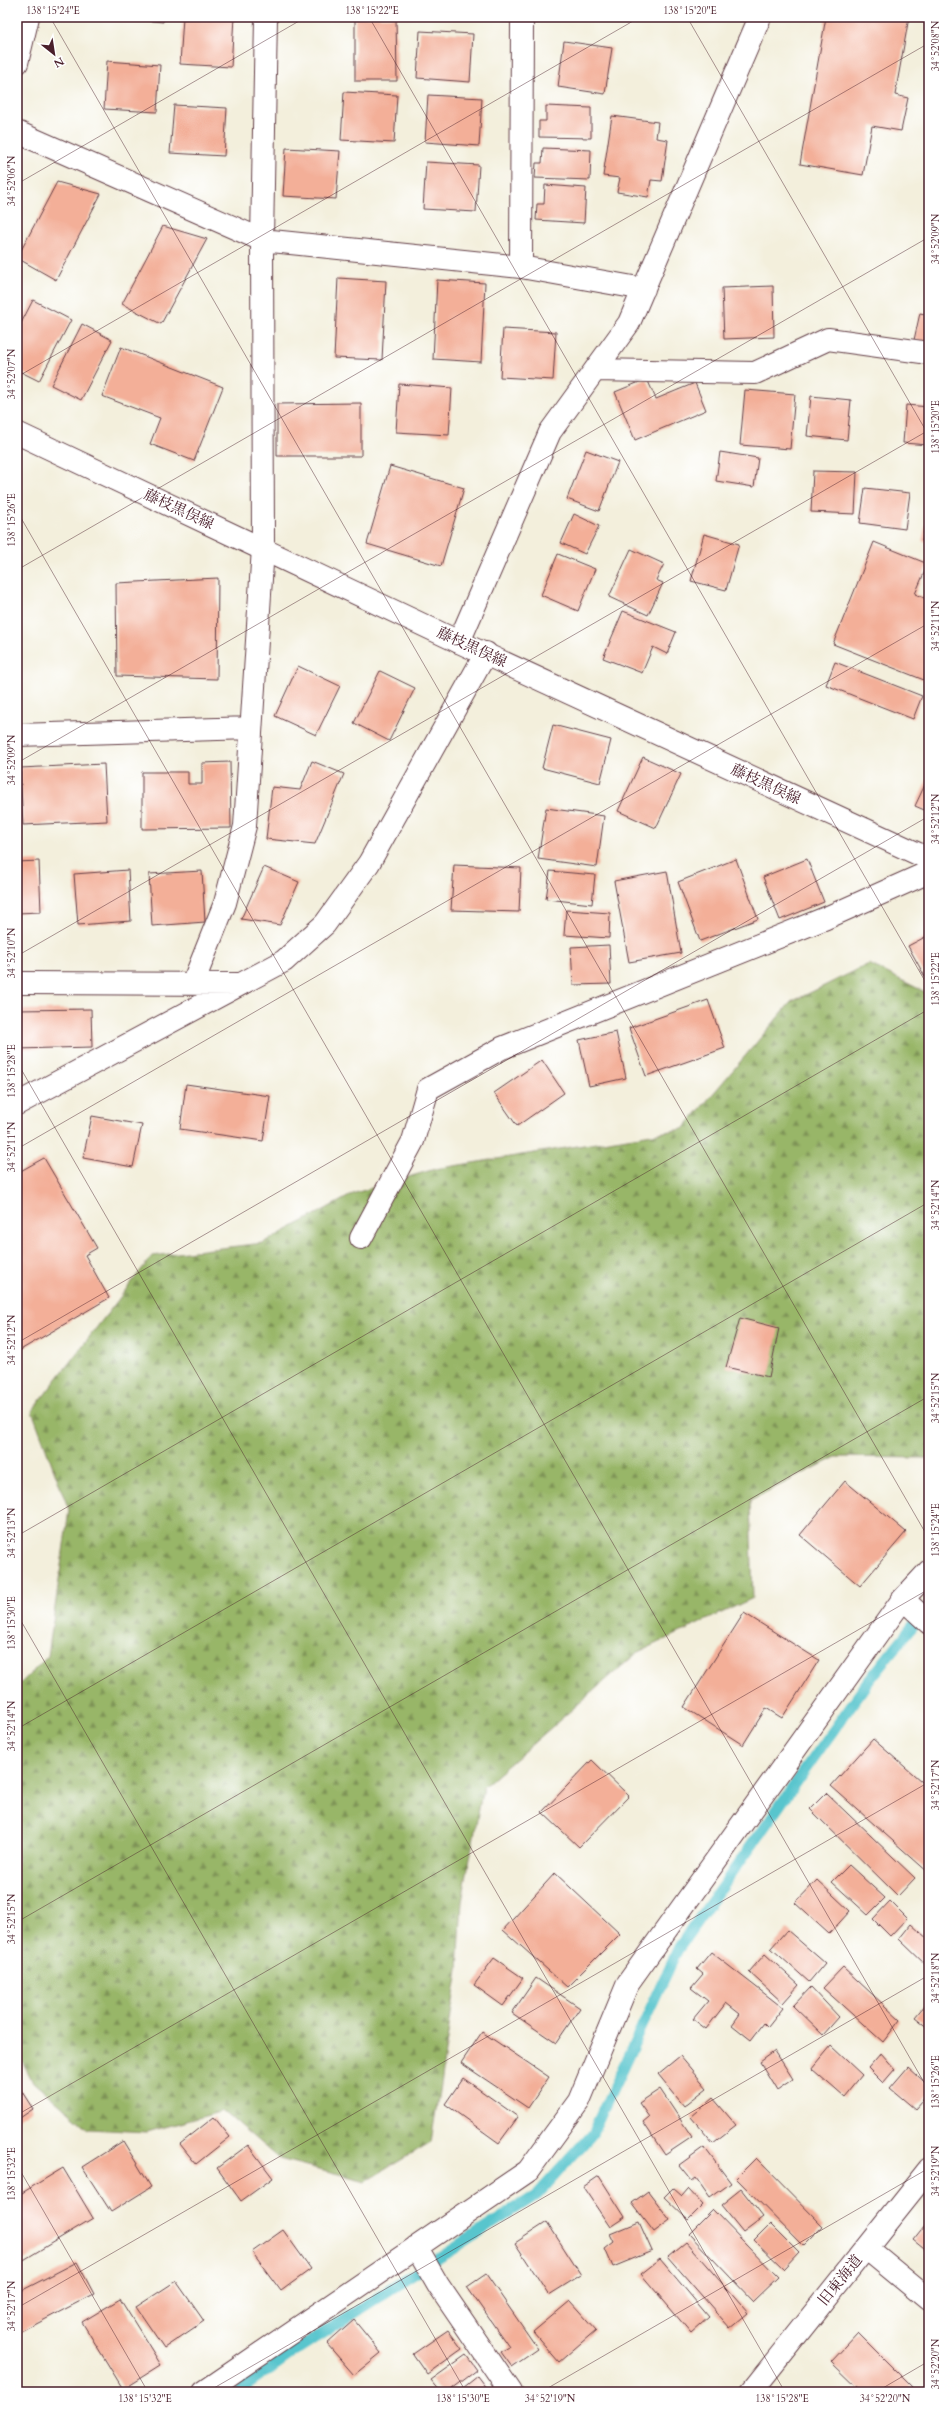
<svg xmlns="http://www.w3.org/2000/svg" width="946" height="2409" font-family="Cardo,'Noto Serif JP',serif">
<defs>
<pattern id="forest-firs" width="22" height="20" patternUnits="userSpaceOnUse"><rect width="22" height="20" fill="#98b668"/><path d="M5 1l3.5 6h-7zM16 11l3.5 6h-7z" fill="#7e9356"/></pattern>
</defs>
<rect width="100%" height="100%" fill="#fff"/>
<filter id="ink" filterUnits="userSpaceOnUse"><feTurbulence type="fractalNoise" baseFrequency=".025" numOctaves="2"/><feDisplacementMap in="SourceGraphic" scale="8" xChannelSelector="R" yChannelSelector="G"/><feConvolveMatrix kernelMatrix="1 2 1 2 8 2 1 2 1" color-interpolation-filters="sRGB"/></filter>
<filter id="wash" filterUnits="userSpaceOnUse"><feTurbulence type="fractalNoise" baseFrequency=".012" numOctaves="4" result="noise"/><feDisplacementMap in="SourceGraphic" scale="16" xChannelSelector="R" yChannelSelector="G"/><feGaussianBlur stdDeviation="0.9" result="paint"/><feColorMatrix in="noise" values="0 0 0 0 0 0 0 0 0 0 0 0 0 0 0 0 0 1.4 0 .05"/><feComposite in="paint" operator="in"/></filter>
<g filter="url(#wash)">
<rect width="100%" height="100%" fill="#f3efdc"/>
<path fill="url(#forest-firs)" stroke="#716a4a" d="M 869,964 L 929,994 L 929,1458 L 836,1457 L 750,1500 L 753,1598 L 637,1653 L 483,1787 L 462,1901 L 458,1970 L 431,2142 L 366,2181 L 279,2159 L 223,2111 L 147,2132 L 88,2129 L 33,2082 L 17,2051 L 17,1687 L 48,1656 L 69,1510 L 32,1411 L 152,1256 L 263,1243 L 355,1193 L 435,1169 L 683,1129 L 791,1002 Z"/>
<g fill="none" stroke-linecap="round" stroke-linejoin="round">
<path stroke="#58c5cd" stroke-width="11" d="M 238,2392 L 295,2351 L 538,2194 L 592,2134 L 679,1947 L 867,1683 L 929,1606"/>
</g>
<g id="blocks">
<path fill="#f3af98" d="M 110,17 L 164,17 L 163,22 Z
M 183,17 L 234,17 L 231,67 L 180,64 Z
M 355,17 L 396,17 L 397,81 L 355,81 Z
M 826,17 L 909,17 L 895,95 L 908,98 L 901,131 L 872,126 L 863,175 L 800,164 Z
M 420,31 L 473,34 L 470,82 L 417,78 Z
M 564,41 L 612,48 L 605,94 L 558,87 Z
M 107,61 L 160,65 L 157,112 L 104,109 Z
M 344,92 L 397,95 L 394,143 L 341,140 Z
M 428,95 L 482,98 L 479,146 L 425,142 Z
M 174,105 L 227,108 L 224,156 L 170,153 Z
M 546,106 L 591,108 L 591,138 L 539,137 L 539,121 L 546,121 Z
M 612,116 L 658,122 L 656,138 L 668,140 L 662,181 L 651,180 L 648,197 L 617,192 L 620,178 L 603,176 Z
M 286,148 L 340,151 L 336,199 L 283,196 Z
M 543,148 L 591,150 L 590,180 L 535,178 L 536,163 L 542,163 Z
M 426,162 L 479,165 L 476,212 L 423,209 Z
M 57,182 L 101,194 L 56,280 L 17,258 Z
M 545,185 L 586,188 L 584,223 L 536,220 L 537,204 L 544,204 Z
M 163,226 L 207,239 L 161,324 L 122,304 Z
M 338,278 L 386,281 L 382,360 L 334,358 Z
M 437,280 L 485,283 L 481,362 L 433,359 Z
M 773,286 L 774,337 L 724,339 L 722,288 Z
M 33,300 L 71,320 L 39,381 L 17,370 L 17,331 Z
M 920,313 L 929,315 L 929,343 L 914,340 Z
M 82,324 L 112,340 L 81,400 L 51,385 Z
M 503,329 L 556,332 L 553,380 L 500,377 Z
M 121,347 L 223,387 L 194,461 L 150,444 L 160,418 L 102,396 Z
M 647,379 L 656,399 L 695,383 L 706,410 L 635,440 L 615,392 Z
M 399,384 L 452,388 L 449,435 L 396,432 Z
M 745,390 L 795,394 L 790,449 L 740,445 Z
M 811,396 L 851,400 L 847,440 L 807,436 Z
M 361,403 L 361,456 L 277,456 L 277,404 Z
M 906,405 L 929,407 L 929,445 L 903,443 Z
M 586,450 L 618,462 L 599,511 L 567,499 Z
M 720,452 L 758,458 L 754,487 L 716,481 Z
M 390,466 L 464,488 L 441,566 L 367,544 Z
M 813,471 L 857,472 L 855,514 L 811,512 Z
M 865,488 L 910,493 L 905,529 L 860,523 Z
M 929,511 L 929,542 L 922,541 Z
M 574,514 L 599,526 L 585,554 L 561,543 Z
M 704,534 L 739,544 L 726,590 L 691,581 Z
M 874,542 L 928,564 L 915,594 L 929,600 L 929,669 L 924,680 L 833,644 Z
M 631,549 L 664,564 L 656,580 L 663,583 L 648,615 L 609,597 Z
M 558,554 L 595,569 L 578,611 L 541,595 Z
M 218,578 L 217,679 L 117,676 L 116,583 Z
M 623,611 L 676,632 L 667,654 L 653,647 L 642,673 L 603,658 Z
M 835,662 L 922,696 L 913,719 L 826,685 Z
M 298,666 L 340,686 L 316,735 L 275,716 Z
M 380,671 L 415,688 L 389,741 L 354,723 Z
M 553,725 L 611,740 L 600,783 L 542,768 Z
M 643,757 L 681,774 L 656,828 L 618,811 Z
M 312,761 L 344,774 L 315,844 L 266,839 L 272,787 L 300,790 Z
M 230,762 L 231,828 L 142,829 L 142,772 L 188,772 L 188,784 L 202,784 L 202,763 Z
M 104,764 L 107,821 L 23,825 L 20,768 Z
M 929,776 L 929,812 L 915,806 Z
M 546,808 L 604,816 L 597,867 L 538,859 Z
M 736,859 L 758,919 L 700,941 L 678,882 Z
M 807,859 L 824,902 L 780,920 L 763,877 Z
M 39,861 L 41,912 L 17,913 L 17,862 Z
M 454,865 L 521,868 L 519,912 L 451,910 Z
M 264,867 L 299,882 L 280,925 L 241,919 Z
M 128,870 L 131,921 L 78,925 L 74,874 Z
M 202,871 L 205,922 L 152,926 L 149,874 Z
M 550,871 L 595,875 L 592,904 L 546,899 Z
M 667,871 L 681,953 L 629,962 L 614,881 Z
M 566,910 L 610,913 L 609,938 L 564,935 Z
M 929,935 L 929,984 L 908,946 Z
M 609,945 L 611,984 L 573,985 L 571,947 Z
M 708,1000 L 725,1048 L 646,1076 L 629,1028 Z
M 91,1009 L 92,1047 L 17,1049 L 17,1010 Z
M 616,1032 L 626,1078 L 589,1086 L 579,1040 Z
M 542,1060 L 564,1093 L 517,1126 L 494,1093 Z
M 186,1084 L 270,1096 L 263,1141 L 180,1129 Z
M 92,1116 L 142,1125 L 133,1167 L 83,1158 Z
M 44,1158 L 97,1248 L 85,1255 L 109,1298 L 17,1352 L 17,1173 Z
M 740,1318 L 779,1328 L 769,1377 L 726,1367 Z
M 845,1481 L 906,1532 L 860,1586 L 800,1535 Z
M 744,1613 L 819,1660 L 782,1718 L 766,1708 L 743,1745 L 684,1707 Z
M 873,1739 L 929,1788 L 929,1873 L 831,1786 Z
M 592,1760 L 629,1796 L 579,1847 L 542,1812 Z
M 826,1793 L 915,1878 L 898,1896 L 810,1809 Z
M 849,1865 L 885,1898 L 868,1915 L 832,1882 Z
M 555,1873 L 620,1934 L 567,1987 L 503,1930 Z
M 817,1880 L 850,1911 L 829,1934 L 795,1903 Z
M 890,1901 L 907,1918 L 890,1936 L 873,1919 Z
M 911,1924 L 929,1940 L 929,1968 L 899,1939 Z
M 787,1930 L 825,1963 L 809,1982 L 771,1948 Z
M 711,1952 L 783,2008 L 768,2027 L 764,2023 L 751,2040 L 732,2025 L 740,2014 L 726,2003 L 706,2029 L 693,2019 L 708,2001 L 691,1988 L 703,1974 L 697,1969 Z
M 765,1954 L 799,1985 L 783,2003 L 749,1972 Z
M 494,1958 L 523,1978 L 503,2006 L 474,1985 Z
M 843,1967 L 900,2020 L 883,2042 L 823,1988 Z
M 536,1978 L 580,2008 L 556,2043 L 512,2013 Z
M 811,1987 L 839,2017 L 823,2035 L 793,2006 Z
M 929,2000 L 929,2028 L 915,2017 Z
M 482,2032 L 549,2077 L 528,2108 L 461,2063 Z
M 831,2046 L 862,2075 L 844,2097 L 812,2069 Z
M 775,2051 L 793,2079 L 777,2090 L 760,2062 Z
M 881,2053 L 895,2069 L 883,2083 L 868,2068 Z
M 680,2056 L 707,2088 L 684,2106 L 658,2074 Z
M 908,2067 L 929,2086 L 929,2093 L 915,2109 L 890,2088 Z
M 463,2078 L 518,2117 L 499,2143 L 445,2104 Z
M 17,2084 L 33,2109 L 17,2120 Z
M 660,2089 L 692,2137 L 665,2155 L 643,2122 L 649,2117 L 639,2103 Z
M 713,2098 L 736,2125 L 713,2143 L 691,2117 Z
M 214,2117 L 230,2137 L 196,2164 L 180,2144 Z
M 123,2141 L 151,2187 L 111,2212 L 82,2167 Z
M 248,2145 L 273,2178 L 241,2201 L 217,2168 Z
M 704,2147 L 731,2183 L 710,2198 L 696,2178 L 692,2181 L 679,2165 Z
M 756,2158 L 823,2226 L 803,2246 L 736,2178 Z
M 63,2168 L 93,2218 L 17,2264 L 17,2196 Z
M 599,2176 L 625,2217 L 610,2227 L 583,2187 Z
M 673,2188 L 682,2196 L 688,2189 L 703,2205 L 688,2220 L 664,2197 Z
M 741,2189 L 763,2217 L 743,2232 L 721,2205 Z
M 648,2191 L 670,2220 L 654,2232 L 632,2203 Z
M 713,2210 L 778,2277 L 753,2301 L 689,2234 Z
M 929,2220 L 929,2253 L 913,2240 Z
M 547,2222 L 581,2275 L 549,2295 L 515,2243 Z
M 639,2222 L 652,2251 L 613,2267 L 605,2249 L 614,2242 L 610,2234 Z
M 770,2224 L 799,2253 L 784,2269 L 754,2240 Z
M 283,2230 L 311,2269 L 281,2291 L 252,2252 Z
M 686,2242 L 748,2313 L 730,2328 L 668,2257 Z
M 660,2259 L 709,2317 L 691,2333 L 641,2274 Z
M 77,2262 L 94,2294 L 17,2334 L 17,2293 Z
M 486,2274 L 538,2349 L 512,2367 L 501,2352 L 509,2347 L 467,2287 Z
M 176,2281 L 204,2321 L 164,2348 L 136,2307 Z
M 120,2299 L 161,2365 L 123,2389 L 82,2322 Z
M 570,2301 L 596,2330 L 559,2362 L 533,2332 Z
M 354,2320 L 381,2353 L 354,2375 L 327,2344 Z
M 448,2330 L 462,2349 L 427,2374 L 413,2354 Z
M 858,2333 L 912,2387 L 907,2392 L 862,2392 L 831,2362 Z
M 466,2355 L 477,2370 L 448,2392 L 441,2392 L 431,2380 Z
M 478,2376 L 490,2392 L 458,2392 Z"/>
</g>
</g>
<g filter="url(#ink)">
<use href="#blocks" fill-opacity="0" stroke="#633e46" stroke-width="1"/>
<g fill="none" stroke-linecap="round" stroke-linejoin="round">
<defs>
<path id="minor" d="M 17,63 L 28,17
M 17,132 L 262,240 L 521,267 L 644,289
M 521,267 L 522,17
M 595,370 L 755,373 L 828,339 L 929,353
M 459,642 L 550,432 L 629,323 L 760,17
M 17,735 L 251,728
M 17,983 L 241,984
M 193,983 L 225,903 L 245,826 L 263,548 L 262,240 L 266,17
M 17,1104 L 284,961 L 325,924 L 369,863 L 486,653
M 361,1238 L 413,1141 L 428,1089 L 502,1048 L 826,918 L 929,872
M 903,1599 L 929,1623
M 416,2247 L 438,2285 L 511,2392
M 866,2248 L 929,2300
M 204,2392 L 528,2171 L 579,2101 L 628,1983 L 903,1599 L 929,1571
M 751,2392 L 929,2169"/>
<path id="major" d="M 17,433 L 459,642 L 929,859"/>
</defs>
<use href="#minor" stroke="#633e46" stroke-width="24"/>
<use href="#major" stroke="#633e46" stroke-width="24"/>
<use href="#minor" stroke="#fff" stroke-width="22"/>
<use href="#major" stroke="#fff" stroke-width="22"/>
</g>
</g>
<path fill="none" stroke="#4a1f2b" stroke-width="1" stroke-opacity="0.45" d="M 50,17 L 929,1539M 369,17 L 929,988M 687,17 L 929,436M 17,184 L 306,17M 17,377 L 640,17M 17,511 L 929,2091M 17,570 L 929,43M 17,763 L 929,237M 17,956 L 929,430M 17,1062 L 785,2392M 17,1149 L 929,623M 17,1343 L 929,816M 17,1536 L 929,1009M 17,1614 L 466,2392M 17,1729 L 929,1202M 17,1922 L 929,1396M 17,2115 L 929,1589M 17,2165 L 148,2392M 17,2308 L 929,1782M 207,2392 L 929,1975M 541,2392 L 929,2168M 876,2392 L 929,2361"/>
<g text-anchor="middle" stroke-width="3" stroke-linejoin="round" paint-order="stroke">
<g font-size="15" fill="#4a1f2b" stroke="#fff">
<text transform="translate(179 509) rotate(25)" y="5">藤枝黒俣線</text>
<text transform="translate(472 647) rotate(25)" y="5">藤枝黒俣線</text>
<text transform="translate(766 784) rotate(25)" y="5">藤枝黒俣線</text>
<text transform="translate(840 2280) rotate(-51)" y="5">旧東海道</text>
</g>
</g>
<rect width="946" height="2409" fill="none" stroke="#fff" stroke-width="44"/>
<g transform="translate(54 54) rotate(150)" stroke="#ffffff" stroke-width="3" paint-order="stroke">
<path d="M0-3L7 15L0 10L-7 15Z" fill="#4a1f2b"/>
<text y="-6" font-size="11" font-weight="bold" text-anchor="middle" fill="#4a1f2b">N</text>
</g>
<rect x="22" y="22" width="902" height="2365" fill="none" stroke="#4a1f2b" stroke-width="1.5"/>
<g font-size="10" text-anchor="middle" fill="#4a1f2b">
<text x="53" y="14">138°15'24"E</text>
<text x="372" y="14">138°15'22"E</text>
<text x="690" y="14">138°15'20"E</text>
<text transform="translate(935 46) rotate(-90)" y="4">34°52'08"N</text>
<text transform="translate(11 181) rotate(-90)" y="4">34°52'06"N</text>
<text transform="translate(935 239) rotate(-90)" y="4">34°52'09"N</text>
<text transform="translate(11 374) rotate(-90)" y="4">34°52'07"N</text>
<text transform="translate(935 427) rotate(-90)" y="4">138°15'20"E</text>
<text transform="translate(11 520) rotate(-90)" y="4">138°15'26"E</text>
<text transform="translate(935 626) rotate(-90)" y="4">34°52'11"N</text>
<text transform="translate(11 760) rotate(-90)" y="4">34°52'09"N</text>
<text transform="translate(935 819) rotate(-90)" y="4">34°52'12"N</text>
<text transform="translate(11 953) rotate(-90)" y="4">34°52'10"N</text>
<text transform="translate(935 979) rotate(-90)" y="4">138°15'22"E</text>
<text transform="translate(11 1071) rotate(-90)" y="4">138°15'28"E</text>
<text transform="translate(11 1147) rotate(-90)" y="4">34°52'11"N</text>
<text transform="translate(935 1205) rotate(-90)" y="4">34°52'14"N</text>
<text transform="translate(11 1340) rotate(-90)" y="4">34°52'12"N</text>
<text transform="translate(935 1398) rotate(-90)" y="4">34°52'15"N</text>
<text transform="translate(935 1530) rotate(-90)" y="4">138°15'24"E</text>
<text transform="translate(11 1533) rotate(-90)" y="4">34°52'13"N</text>
<text transform="translate(11 1623) rotate(-90)" y="4">138°15'30"E</text>
<text transform="translate(11 1726) rotate(-90)" y="4">34°52'14"N</text>
<text transform="translate(935 1785) rotate(-90)" y="4">34°52'17"N</text>
<text transform="translate(11 1919) rotate(-90)" y="4">34°52'15"N</text>
<text transform="translate(935 1978) rotate(-90)" y="4">34°52'18"N</text>
<text transform="translate(935 2082) rotate(-90)" y="4">138°15'26"E</text>
<text transform="translate(935 2171) rotate(-90)" y="4">34°52'19"N</text>
<text transform="translate(11 2174) rotate(-90)" y="4">138°15'32"E</text>
<text transform="translate(11 2306) rotate(-90)" y="4">34°52'17"N</text>
<text transform="translate(935 2364) rotate(-90)" y="4">34°52'20"N</text>
<text x="145" y="2402">138°15'32"E</text>
<text x="463" y="2402">138°15'30"E</text>
<text x="550" y="2402">34°52'19"N</text>
<text x="782" y="2402">138°15'28"E</text>
<text x="885" y="2402">34°52'20"N</text>
</g>
</svg>
